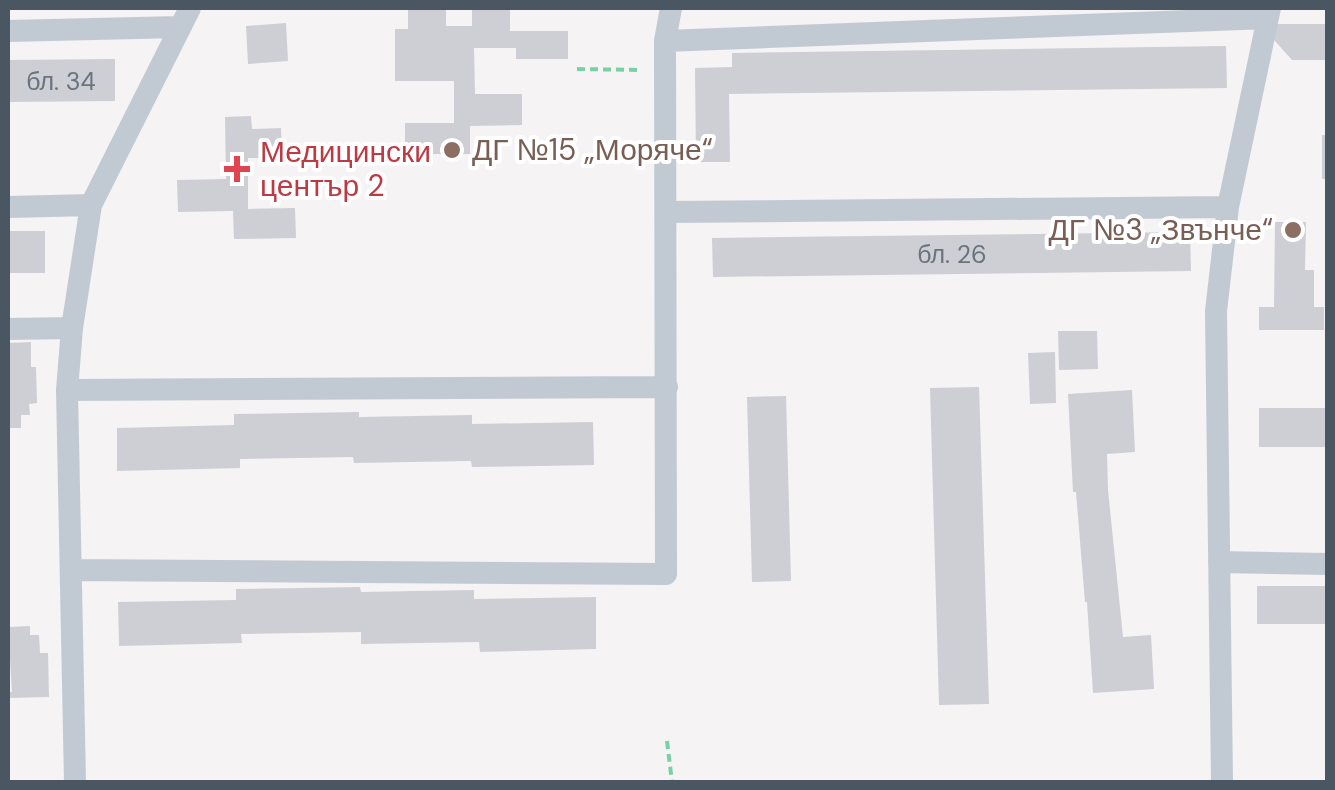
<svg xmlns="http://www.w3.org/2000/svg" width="1335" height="790" font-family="'DM Sans',sans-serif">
<rect width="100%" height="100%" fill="#f5f3f3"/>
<path fill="#cdcfd5" d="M 408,8 L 446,8 L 446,26 L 472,26 L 472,8 L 510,8 L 510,31 L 568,31 L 568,59 L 516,59 L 516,48 L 474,48 L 475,94 L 522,94 L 522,125 L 470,126 L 470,154 L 405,154 L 405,123 L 454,123 L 454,81 L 395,81 L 395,29 L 408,29 Z
M 286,23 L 288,61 L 248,64 L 246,26 Z
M 1274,24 L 1328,24 L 1328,60 L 1292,60 L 1274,40 Z
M 1226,46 L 1227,88 L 729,94 L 730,162 L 696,162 L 695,68 L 732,67 L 732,53 Z
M 115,59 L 115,101 L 8,102 L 8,60 Z
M 251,116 L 252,129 L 281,128 L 282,158 L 248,158 L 248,209 L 295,208 L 296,238 L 234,239 L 233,211 L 178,212 L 177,180 L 226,179 L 225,117 Z
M 1322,135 L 1328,135 L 1328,179 L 1322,179 Z
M 1275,222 L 1306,222 L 1305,270 L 1314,270 L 1314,307 L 1324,307 L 1324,330 L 1259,330 L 1259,307 L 1274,307 Z
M 8,231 L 45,231 L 45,273 L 8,273 Z
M 1190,232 L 1191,271 L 713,277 L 712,238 Z
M 1058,331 L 1097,331 L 1098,369 L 1059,370 Z
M 31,342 L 31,367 L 36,367 L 37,403 L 29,404 L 30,415 L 21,415 L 21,428 L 8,428 L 8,343 Z
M 1055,352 L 1056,403 L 1030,404 L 1028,353 Z
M 979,387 L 989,704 L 939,705 L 930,388 Z
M 1132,390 L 1135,452 L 1107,454 L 1108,490 L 1123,637 L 1151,635 L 1154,689 L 1093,693 L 1087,602 L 1085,602 L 1076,492 L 1073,492 L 1068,394 Z
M 786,396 L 791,581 L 752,582 L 747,397 Z
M 1259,408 L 1328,408 L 1328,447 L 1259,447 Z
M 359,412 L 359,417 L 472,415 L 472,424 L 593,422 L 594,465 L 472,467 L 471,461 L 354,463 L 353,457 L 240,459 L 240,468 L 117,471 L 117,428 L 234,425 L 234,414 Z
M 1257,586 L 1328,586 L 1328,624 L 1257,624 Z
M 360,587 L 361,592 L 474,590 L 474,599 L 596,597 L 596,649 L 480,652 L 479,642 L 361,644 L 361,632 L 241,634 L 242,643 L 119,646 L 118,602 L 236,600 L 236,589 Z
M 30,626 L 30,635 L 39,635 L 40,653 L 48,653 L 49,697 L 8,698 L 8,692 L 12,692 L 8,627 Z"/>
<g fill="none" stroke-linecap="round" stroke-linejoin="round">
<path stroke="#7ad0a6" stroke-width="4" stroke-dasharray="8 5" stroke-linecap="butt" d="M 577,69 L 641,70
M 667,741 L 672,782"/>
<path stroke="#c1cad2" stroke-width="22" d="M 8,31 L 180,27
M 665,41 L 1268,18
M 8,207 L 91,205
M 667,212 L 1228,207
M 8,329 L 72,328
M 67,390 L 667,387
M 1219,562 L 1328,564
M 72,570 L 666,574 L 665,41 L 671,8
M 75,782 L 67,390 L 72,328 L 91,205 L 190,8
M 1222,782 L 1216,311 L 1228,207 L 1270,8"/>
</g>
<g fill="#8d6e63" stroke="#fff" stroke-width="4">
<circle cx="452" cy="150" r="10"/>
<circle cx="1293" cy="230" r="10"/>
</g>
<path fill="#e0444e" stroke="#fff" stroke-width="4" d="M232 154h10v10h10v10h-10v10h-10v-10h-10v-10h10z"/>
<g text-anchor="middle" stroke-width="8" stroke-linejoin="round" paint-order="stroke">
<g font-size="25" fill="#6b747e">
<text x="61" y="90">бл. 34</text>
<text x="952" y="263">бл. 26</text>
</g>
<g font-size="30" fill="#785e54" stroke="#fff" text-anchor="start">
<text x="472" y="160">ДГ №15 „Моряче“</text>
<text x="1273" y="240" text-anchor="end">ДГ №3 „Звънче“</text>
</g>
<g font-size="30" fill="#be3a42" stroke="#fff" text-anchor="start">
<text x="260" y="162">Медицински<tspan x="260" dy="34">център 2</tspan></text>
</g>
</g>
<rect width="1335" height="790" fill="none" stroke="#4a5661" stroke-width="20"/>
</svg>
